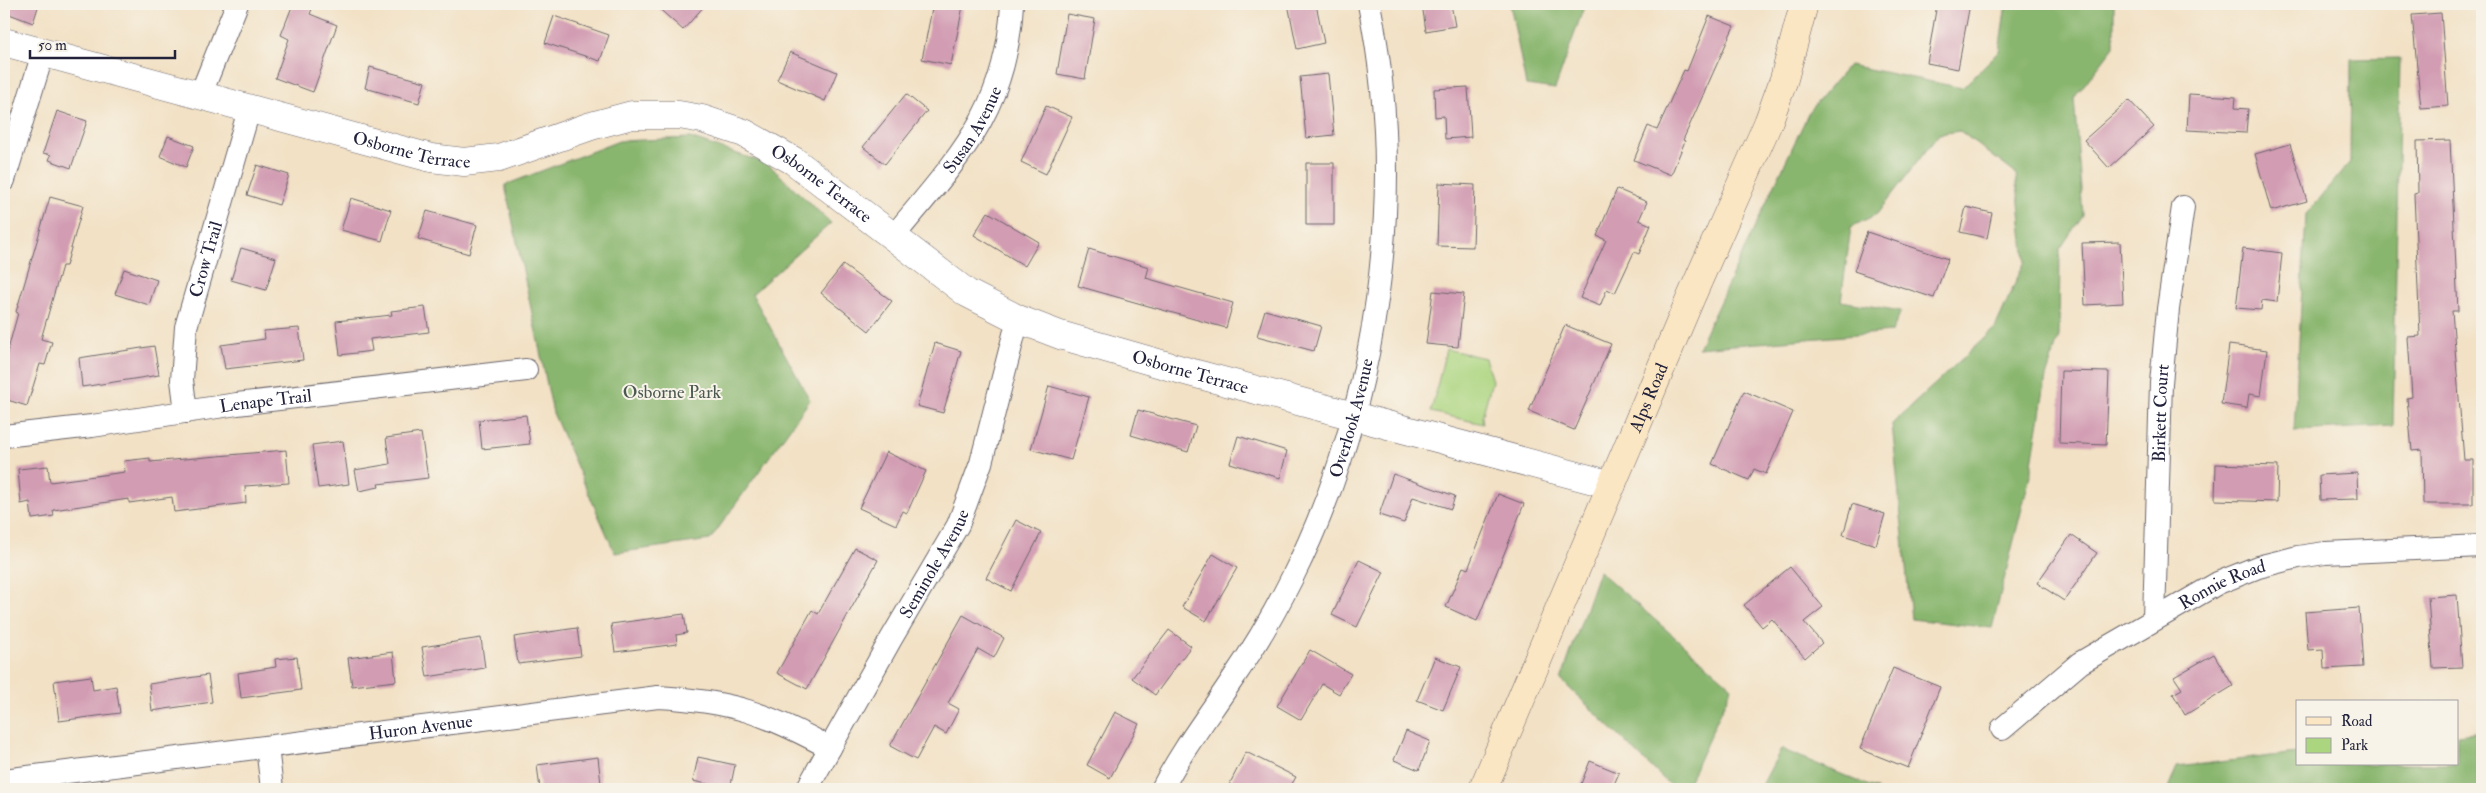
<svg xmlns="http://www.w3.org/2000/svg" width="2486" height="793" font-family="'IM FELL Double Pica',serif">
<rect width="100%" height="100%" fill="#f7f3e8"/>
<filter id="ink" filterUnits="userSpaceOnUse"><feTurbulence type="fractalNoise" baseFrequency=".02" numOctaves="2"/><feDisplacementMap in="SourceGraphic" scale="10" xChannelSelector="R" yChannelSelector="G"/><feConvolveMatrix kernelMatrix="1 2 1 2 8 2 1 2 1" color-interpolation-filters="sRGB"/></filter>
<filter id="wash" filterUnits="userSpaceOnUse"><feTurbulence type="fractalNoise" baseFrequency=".0096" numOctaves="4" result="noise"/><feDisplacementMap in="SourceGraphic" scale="20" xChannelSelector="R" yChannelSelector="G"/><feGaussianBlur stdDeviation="1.12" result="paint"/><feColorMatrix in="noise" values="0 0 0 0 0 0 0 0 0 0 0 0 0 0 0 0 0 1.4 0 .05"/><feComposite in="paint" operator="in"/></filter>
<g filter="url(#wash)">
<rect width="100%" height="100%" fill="#f2e1c5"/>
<path fill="#acd580" stroke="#677c5e" d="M 1446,349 L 1485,358 L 1492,381 L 1482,417 L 1483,424 L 1431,412 Z"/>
<path fill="#89b66e" stroke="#566c54" d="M 1510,4 L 1585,4 L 1555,89 L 1526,85 Z
M 2006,4 L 2114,4 L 2114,46 L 2074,98 L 2083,215 L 2060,249 L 2059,336 L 2046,377 L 2030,476 L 1992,628 L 1911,619 L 1892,424 L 1995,328 L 2025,261 L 2016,174 L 1960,131 L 1939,134 L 1877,214 L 1851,227 L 1841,301 L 1901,311 L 1892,332 L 1698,348 L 1809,112 L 1849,65 L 1962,88 L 1999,51 Z
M 2400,58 L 2393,426 L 2294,431 L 2306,215 L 2350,162 L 2351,59 Z
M 690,138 L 768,164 L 831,223 L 752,294 L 810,400 L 710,540 L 615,553 L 553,413 L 505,185 L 619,141 Z
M 1599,571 L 1732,687 L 1686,789 L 1674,789 L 1561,680 Z
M 2482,732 L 2482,789 L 2168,789 L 2177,767 L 2297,753 L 2297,764 L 2457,764 L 2457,735 Z
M 1781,749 L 1877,789 L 1760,789 Z"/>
<g id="blocks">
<path fill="#d29cb2" d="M 4,4 L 39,4 L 33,23 L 4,12 Z
M 293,4 L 314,4 L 310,14 L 337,25 L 313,92 L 275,78 L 289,39 L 281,35 Z
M 654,4 L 706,4 L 683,30 Z
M 933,4 L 963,6 L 951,65 L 922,59 Z
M 1288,4 L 1316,4 L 1324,43 L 1297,49 Z
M 1422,4 L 1451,4 L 1455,26 L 1426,31 Z
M 1937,4 L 1970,4 L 1958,69 L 1927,63 Z
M 2441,13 L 2448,106 L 2421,108 L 2412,15 Z
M 1067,14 L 1095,19 L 1085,79 L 1057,74 Z
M 554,16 L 609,35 L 600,61 L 545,43 Z
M 1709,16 L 1734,26 L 1683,140 L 1685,141 L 1671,175 L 1634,160 L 1648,126 L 1657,130 L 1684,70 L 1687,71 Z
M 790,52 L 837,72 L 825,101 L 777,80 Z
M 370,67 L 425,82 L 419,103 L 365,88 Z
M 1328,74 L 1334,135 L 1306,138 L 1300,77 Z
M 1468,87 L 1471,137 L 1445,139 L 1444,116 L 1435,117 L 1434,89 Z
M 906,94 L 927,111 L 885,164 L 863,147 Z
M 2189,94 L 2236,97 L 2235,108 L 2248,109 L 2246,133 L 2187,130 Z
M 2129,100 L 2154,127 L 2109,168 L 2084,140 Z
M 1046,106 L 1072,117 L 1046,174 L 1021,162 Z
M 57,111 L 87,121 L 71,168 L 49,160 L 51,155 L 43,153 Z
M 168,136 L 194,146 L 186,167 L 160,156 Z
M 2450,140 L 2458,311 L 2452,311 L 2464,460 L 2473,460 L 2473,504 L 2423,504 L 2422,450 L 2412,451 L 2407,398 L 2412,397 L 2408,337 L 2420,336 L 2414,194 L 2418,193 L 2417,141 Z
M 2290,144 L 2307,201 L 2271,211 L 2255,154 Z
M 1306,163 L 1334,163 L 1334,225 L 1306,225 Z
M 257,165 L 289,175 L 279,205 L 247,195 Z
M 1439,183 L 1475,185 L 1473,247 L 1437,246 Z
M 1617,189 L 1647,202 L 1639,220 L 1651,225 L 1639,254 L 1634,252 L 1615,293 L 1607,289 L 1600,306 L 1580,298 L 1606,240 L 1597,236 Z
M 50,197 L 83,206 L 66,266 L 62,266 L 41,339 L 52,342 L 45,365 L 40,364 L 27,406 L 4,399 L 4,364 L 18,313 L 16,312 Z
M 351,198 L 391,210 L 382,241 L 341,230 Z
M 1966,207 L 1992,213 L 1987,238 L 1960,232 Z
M 427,211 L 477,225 L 469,254 L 418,239 Z
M 988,212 L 1039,242 L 1025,266 L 974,235 Z
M 1867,232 L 1948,259 L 1934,298 L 1854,271 Z
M 2120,242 L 2123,303 L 2085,305 L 2082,243 Z
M 241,248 L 276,258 L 266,290 L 231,280 Z
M 2243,248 L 2282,253 L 2277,302 L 2262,300 L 2261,310 L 2236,308 Z
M 1089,249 L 1149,267 L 1146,278 L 1233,303 L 1226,328 L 1078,286 Z
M 843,265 L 892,301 L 869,331 L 821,293 Z
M 124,269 L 157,280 L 149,305 L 115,294 Z
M 1433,291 L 1464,294 L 1458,347 L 1426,344 Z
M 425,307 L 429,332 L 370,339 L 372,351 L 340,355 L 336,321 L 392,315 L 391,311 Z
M 1265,310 L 1321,326 L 1314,351 L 1257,336 Z
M 1565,325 L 1611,344 L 1574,430 L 1529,411 Z
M 299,328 L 303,360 L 225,369 L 221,345 L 265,339 L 264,331 Z
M 935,343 L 961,351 L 943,413 L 917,406 Z
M 2229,345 L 2267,350 L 2261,396 L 2249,394 L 2247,408 L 2221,404 Z
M 154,346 L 159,375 L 82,387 L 79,358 Z
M 2061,371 L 2109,372 L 2106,445 L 2059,443 Z
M 1049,386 L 1089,397 L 1071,460 L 1031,449 Z
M 1744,391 L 1793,412 L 1766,474 L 1754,469 L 1749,480 L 1712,464 Z
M 1138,410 L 1196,426 L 1188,452 L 1131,435 Z
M 526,415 L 530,444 L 482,449 L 479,420 Z
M 421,433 L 428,478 L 378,484 L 379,487 L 359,491 L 355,470 L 390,464 L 386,438 Z
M 1238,436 L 1287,451 L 1280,478 L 1230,463 Z
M 343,441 L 349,484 L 318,488 L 312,445 Z
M 286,450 L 289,483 L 245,486 L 246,503 L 174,512 L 172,497 L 129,503 L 129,499 L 53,510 L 54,516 L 32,519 L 30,502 L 21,504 L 18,469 L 48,466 L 50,482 L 125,472 L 124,461 L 150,458 L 150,462 Z
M 886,452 L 926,471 L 907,513 L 903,511 L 896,525 L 859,508 Z
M 2216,464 L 2278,466 L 2277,502 L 2215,500 Z
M 2357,473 L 2358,499 L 2320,500 L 2319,475 Z
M 1393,474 L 1455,496 L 1451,509 L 1413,497 L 1404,523 L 1379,515 Z
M 1498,494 L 1524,504 L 1477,621 L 1446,607 L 1463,567 L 1468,569 Z
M 1852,504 L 1885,514 L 1876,545 L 1843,535 Z
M 1016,520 L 1041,533 L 1011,591 L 986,578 Z
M 2071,535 L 2097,553 L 2064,601 L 2037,583 Z
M 855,548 L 878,560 L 807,689 L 777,673 L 812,610 L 818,614 Z
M 1213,554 L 1237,568 L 1206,621 L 1182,607 Z
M 1359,560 L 1384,572 L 1357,627 L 1332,615 Z
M 1790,567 L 1823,607 L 1804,622 L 1822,643 L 1805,658 L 1772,619 L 1762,627 L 1744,605 Z
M 2457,595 L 2462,667 L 2433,668 L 2428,597 Z
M 2359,608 L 2363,667 L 2324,669 L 2323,649 L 2308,650 L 2305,612 Z
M 684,614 L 687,633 L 676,635 L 677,644 L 615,652 L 611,624 Z
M 963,615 L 1004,638 L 994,658 L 978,649 L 948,703 L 959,709 L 946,734 L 934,727 L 916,760 L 890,746 Z
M 577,628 L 581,656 L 518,664 L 514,637 Z
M 1169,630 L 1191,646 L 1155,695 L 1132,678 Z
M 481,638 L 485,668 L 427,677 L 422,647 Z
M 1310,650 L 1351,674 L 1339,694 L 1322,684 L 1301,720 L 1277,706 Z
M 393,652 L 396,681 L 352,686 L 348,658 Z
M 2214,654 L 2233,686 L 2185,715 L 2173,694 L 2182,689 L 2174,677 Z
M 297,657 L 301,690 L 241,698 L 238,673 L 276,667 L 275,659 Z
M 1435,657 L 1461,667 L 1443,710 L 1417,700 Z
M 1893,668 L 1940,687 L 1908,768 L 1860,749 Z
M 208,675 L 212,702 L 152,711 L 149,684 Z
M 91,676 L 93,690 L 116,686 L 120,713 L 59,721 L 54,681 Z
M 1115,712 L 1139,724 L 1110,778 L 1087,765 Z
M 1406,731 L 1430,741 L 1419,770 L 1394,760 Z
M 1246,752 L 1296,777 L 1289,789 L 1227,789 Z
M 598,757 L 601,784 L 565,789 L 540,789 L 537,765 Z
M 698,757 L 735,765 L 730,789 L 693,781 Z
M 1590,761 L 1619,773 L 1612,789 L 1579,789 Z"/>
</g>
</g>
<g filter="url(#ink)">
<use href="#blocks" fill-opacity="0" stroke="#6b656b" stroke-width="1"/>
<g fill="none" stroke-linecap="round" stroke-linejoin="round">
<defs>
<g id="minor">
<path d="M 200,96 L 237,4"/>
<path d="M 4,180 L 43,53"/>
<path id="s1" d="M 893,237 C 957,159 1007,111 1012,4"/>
<path id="s2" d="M 186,412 L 182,380 L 186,327 L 249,110"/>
<path id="s3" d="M 4,436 L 92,426 L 237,404 L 526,370"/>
<path id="s4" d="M 2154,619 L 2161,383 L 2168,309 L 2183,207"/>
<path id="s5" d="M 2002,729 L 2080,663 L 2218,583 L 2258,567 L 2298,557 L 2325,553 L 2482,546"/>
<path d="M 267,747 L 272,789"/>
<path id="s6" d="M 4,780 L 658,697 C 731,701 766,713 830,748"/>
<path id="s7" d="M 807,789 L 891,639 L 958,525 L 981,463 L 1018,319"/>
<path id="s8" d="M 1162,789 C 1182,750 1206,719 1230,683 C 1253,650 1274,614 1292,578 C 1378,406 1408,192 1369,4"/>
</g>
<g id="tertiary">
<path id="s9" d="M 4,42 L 431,158 L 464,162 L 499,158 L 591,126 L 632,115 L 679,115 L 702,119 L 744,133 L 794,161 L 967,293 L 1018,319 L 1060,335 L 1189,372 L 1612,485"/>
</g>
<g id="secondary">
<path id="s10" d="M 1483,789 L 1691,297 L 1768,123 L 1784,79 L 1804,4"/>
</g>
</defs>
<use href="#minor" stroke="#6b656b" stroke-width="24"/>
<use href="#tertiary" stroke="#6b656b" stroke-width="29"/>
<use href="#secondary" stroke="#6b656b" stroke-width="29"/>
<use href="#minor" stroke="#fff" stroke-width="22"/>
<use href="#tertiary" stroke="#fff" stroke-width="28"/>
<use href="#secondary" stroke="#fbe6c4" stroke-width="28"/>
</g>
</g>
<g text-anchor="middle" stroke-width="4" stroke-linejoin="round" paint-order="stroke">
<g font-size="18" fill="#22223b" stroke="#f7f3e8">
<text dy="6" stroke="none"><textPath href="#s1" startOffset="134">Susan Avenue</textPath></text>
<text dy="6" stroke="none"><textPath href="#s9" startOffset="422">Osborne Terrace</textPath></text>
<text dy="6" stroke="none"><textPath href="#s9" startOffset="858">Osborne Terrace</textPath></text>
<text dy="6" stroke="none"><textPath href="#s2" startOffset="156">Crow Trail</textPath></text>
<text dy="6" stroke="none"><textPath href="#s9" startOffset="1278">Osborne Terrace</textPath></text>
<text dy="6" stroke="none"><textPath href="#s10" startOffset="425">Alps Road</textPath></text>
<text dy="6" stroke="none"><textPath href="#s3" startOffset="264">Lenape Trail</textPath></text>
<text dy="6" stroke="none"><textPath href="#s4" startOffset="206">Birkett Court</textPath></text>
<text dy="6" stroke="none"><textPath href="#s8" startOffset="419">Overlook Avenue</textPath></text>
<text dy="6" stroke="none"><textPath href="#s7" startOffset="259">Seminole Avenue</textPath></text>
<text dy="6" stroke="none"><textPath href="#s5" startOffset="265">Ronnie Road</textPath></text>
<text dy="6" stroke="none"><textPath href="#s6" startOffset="420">Huron Avenue</textPath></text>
</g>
<g font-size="18" fill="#4b5850" stroke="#f7f3e8">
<text x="672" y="398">Osborne Park</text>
</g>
</g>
<rect width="2486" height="793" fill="none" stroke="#f7f3e8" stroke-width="20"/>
<rect x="2296" y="700" width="162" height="65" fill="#f7f3e8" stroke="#a29fa3"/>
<rect x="2306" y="717" width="25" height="8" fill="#fbe6c4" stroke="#a29fa3"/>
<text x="2341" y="726" font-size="15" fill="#22223b">Road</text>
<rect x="2306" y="738" width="25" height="15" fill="#acd580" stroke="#a29fa3"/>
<text x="2341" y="750" font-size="15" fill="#22223b">Park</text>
<path d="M30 50v8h145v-8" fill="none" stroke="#22223b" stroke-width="2.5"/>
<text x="38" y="50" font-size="15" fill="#22223b" stroke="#f7f3e8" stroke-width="4" paint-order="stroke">50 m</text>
</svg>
